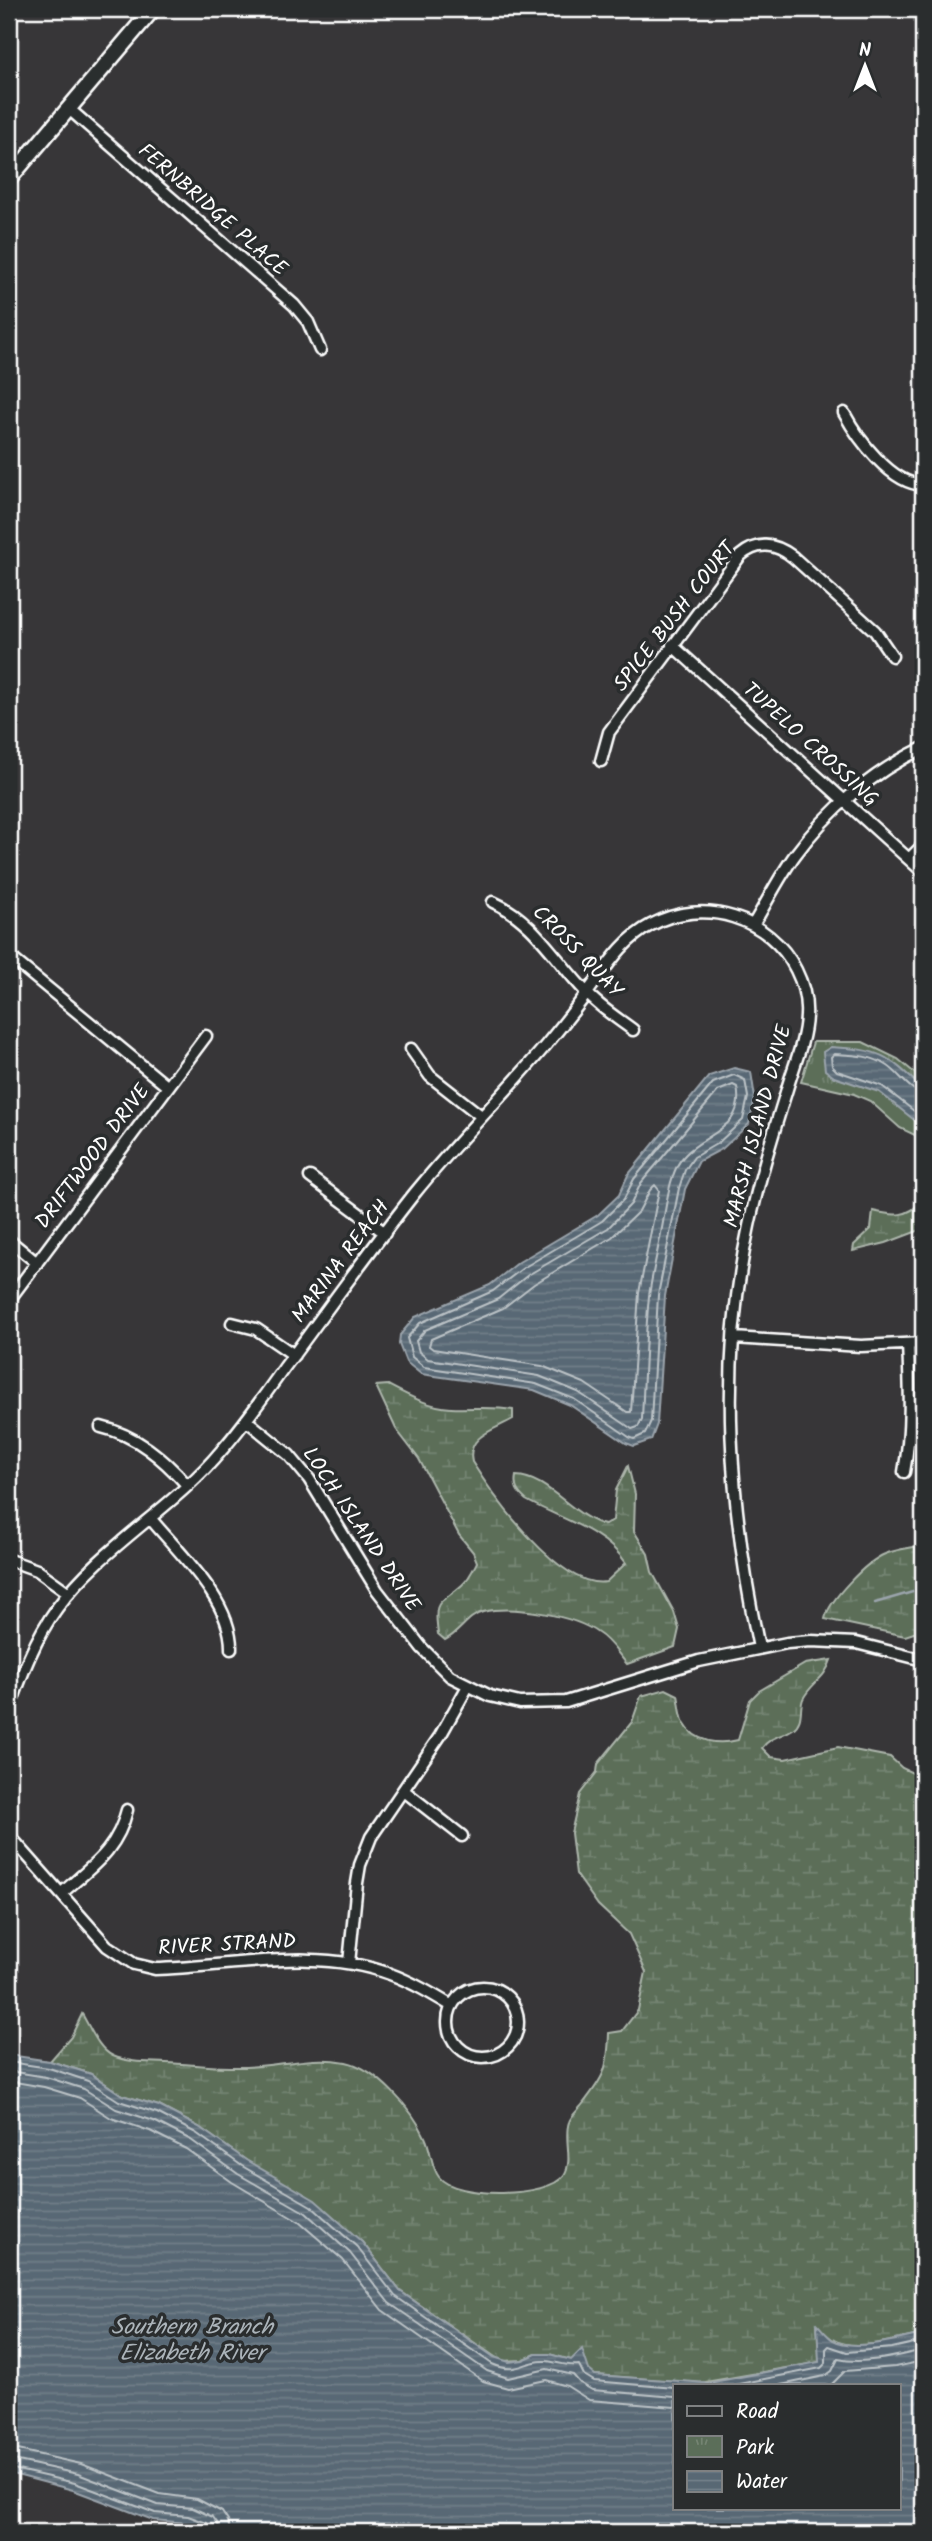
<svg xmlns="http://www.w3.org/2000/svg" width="932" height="2541" font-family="Kalam,sans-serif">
<defs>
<pattern id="wetland-marsh" width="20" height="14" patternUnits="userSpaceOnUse" patternTransform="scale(1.75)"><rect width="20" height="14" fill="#5b6e59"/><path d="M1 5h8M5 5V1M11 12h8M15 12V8" fill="none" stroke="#748472"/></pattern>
<pattern id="park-tufts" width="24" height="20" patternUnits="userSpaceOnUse" patternTransform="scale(1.75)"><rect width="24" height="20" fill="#5b6e59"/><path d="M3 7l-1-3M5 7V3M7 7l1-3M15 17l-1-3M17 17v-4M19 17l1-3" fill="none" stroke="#748472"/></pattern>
<pattern id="water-rules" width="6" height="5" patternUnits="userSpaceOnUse" patternTransform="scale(1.75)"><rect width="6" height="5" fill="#586874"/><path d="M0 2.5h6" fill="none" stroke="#717f89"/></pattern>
</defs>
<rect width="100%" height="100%" fill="#373638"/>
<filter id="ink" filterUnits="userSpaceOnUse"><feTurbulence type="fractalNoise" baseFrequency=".0143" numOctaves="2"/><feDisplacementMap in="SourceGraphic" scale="14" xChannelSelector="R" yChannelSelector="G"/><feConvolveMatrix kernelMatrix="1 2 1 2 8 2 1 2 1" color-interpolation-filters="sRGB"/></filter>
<g filter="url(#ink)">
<path fill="url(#wetland-marsh)" stroke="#adb6ac" stroke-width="2" d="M 923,1200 L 923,1229 L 886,1243 L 853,1251 L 854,1245 L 871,1229 L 873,1211 C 894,1216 908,1218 923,1200 Z
M 388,1385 C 407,1395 429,1407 451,1408 C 472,1409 492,1406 513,1410 L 513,1419 C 494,1430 466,1436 472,1462 C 494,1497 560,1590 606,1582 L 626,1563 C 605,1530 558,1518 526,1500 C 517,1492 514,1487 516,1476 C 547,1476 574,1518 605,1525 L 613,1520 L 616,1490 L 628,1466 L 635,1494 L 634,1531 L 648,1554 L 652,1572 L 674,1612 L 679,1629 L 675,1647 L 627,1664 C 618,1654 610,1640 598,1633 C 573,1615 513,1605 483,1612 C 467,1616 460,1633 445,1640 L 438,1634 C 433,1597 439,1606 462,1585 C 469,1579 473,1570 477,1562 L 473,1552 L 459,1535 L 419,1459 L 396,1429 L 376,1386 Z
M 923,1545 L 923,1630 L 905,1636 L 825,1619 C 829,1600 866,1562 885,1554 C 896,1549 911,1548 923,1545 Z
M 831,1660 C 825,1679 811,1683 803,1699 C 799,1709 804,1721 793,1729 C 781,1737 771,1736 762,1748 L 771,1757 L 785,1759 L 838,1747 L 890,1757 L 902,1768 L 923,1778 L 923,2334 C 901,2339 855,2352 834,2340 C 828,2337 822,2330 817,2325 L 820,2362 L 700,2383 L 595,2375 L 571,2360 L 549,2354 L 536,2354 L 522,2360 L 501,2361 L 400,2291 L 362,2242 L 199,2127 L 159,2106 L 122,2095 L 91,2074 L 50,2061 L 71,2037 L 82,2014 C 90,2027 98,2049 113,2056 C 129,2063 149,2062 166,2063 C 192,2064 219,2068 246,2067 C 280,2066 312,2055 346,2062 C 376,2068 413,2110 425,2137 C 431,2149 431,2167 439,2177 C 455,2199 549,2198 564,2175 C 574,2160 563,2138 569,2122 C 571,2116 578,2110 582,2105 C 604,2077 608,2070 609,2033 L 622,2031 L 638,2010 L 646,1972 L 629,1934 L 598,1905 L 576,1874 L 571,1833 L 580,1794 L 597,1772 L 598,1764 L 632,1722 L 641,1696 L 666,1689 L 678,1695 C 680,1704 680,1715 684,1723 C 695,1743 719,1745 738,1740 L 750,1700 L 759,1691 L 805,1664 Z"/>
<path fill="url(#park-tufts)" stroke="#adb6ac" stroke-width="2" d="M 813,1042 L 863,1042 L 898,1059 L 923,1080 L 923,1139 L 900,1128 L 870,1101 L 854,1094 L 801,1082 Z"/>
<path fill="url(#water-rules)" stroke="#9ba4ac" stroke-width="2" fill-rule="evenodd" d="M 831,1047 C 882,1050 886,1054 923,1089 L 923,1127 L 879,1092 L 834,1077 L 825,1070 L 823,1052 Z
M 734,1068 L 751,1072 L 755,1098 L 749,1124 L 722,1149 L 699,1161 L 685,1189 L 665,1296 L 657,1424 L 651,1440 L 634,1446 L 626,1443 L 570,1405 L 534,1390 L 421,1374 L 406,1362 L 399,1344 L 400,1335 L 415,1317 L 490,1285 L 519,1262 L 598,1215 L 619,1195 L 628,1175 L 709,1076 Z
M 9,2055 L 50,2061 L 91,2074 L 122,2095 L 159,2106 L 199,2127 L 246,2160 L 315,2200 L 362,2242 L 400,2291 L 494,2357 L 509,2362 L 523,2360 L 536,2354 L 549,2354 L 571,2360 L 582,2349 L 589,2370 L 595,2375 L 708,2383 L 819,2362 L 817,2324 C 822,2329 827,2336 833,2340 C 853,2352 901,2339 923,2334 L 923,2532 L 210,2532 L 187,2523 L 153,2520 L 73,2490 L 9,2473 ZM 675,2385 L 899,2385 L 899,2508 L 675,2508 Z"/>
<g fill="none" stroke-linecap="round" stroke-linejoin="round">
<path stroke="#bcc3c7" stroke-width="2" d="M 734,1075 L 745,1080 L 748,1097 L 743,1120 L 718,1143 L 694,1157 L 685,1170 L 679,1188 L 658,1295 L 651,1421 L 645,1434 L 634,1439 L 629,1437 L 574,1399 L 536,1384 L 424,1367 L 412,1357 L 407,1338 L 420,1323 L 493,1291 L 523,1268 L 602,1221 L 624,1199 L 634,1179 L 713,1083 Z
M 733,1085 L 737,1087 C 747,1134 694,1133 677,1166 C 668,1185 666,1207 662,1228 C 658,1250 652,1274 649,1296 C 645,1337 644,1379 642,1419 L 638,1427 L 632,1429 L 578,1392 L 539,1376 L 428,1359 L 419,1352 L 416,1341 L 425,1330 L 498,1299 L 528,1275 L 608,1228 L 631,1204 L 641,1183 L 718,1091 Z
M 923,1093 C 909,1091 900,1074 888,1066 C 871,1055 853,1055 834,1054 L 831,1057 L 832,1066 L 837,1071 L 882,1086 L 923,1118
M 655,1185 L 659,1190 L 639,1293 L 631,1412 L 627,1412 L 584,1383 L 542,1366 L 433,1349 L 429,1346 L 431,1339 L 503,1308 L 534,1284 L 612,1237 L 639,1211 L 650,1190 Z
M 9,2062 L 49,2068 L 88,2081 L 119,2101 L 157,2113 L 196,2133 L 242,2166 L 311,2206 L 357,2247 L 395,2296 L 492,2364 C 519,2376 525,2359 546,2361 C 558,2362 567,2367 579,2365 L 584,2375 L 594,2381 L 675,2388
M 9,2071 L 46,2077 L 84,2089 L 116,2109 L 154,2121 L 191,2140 L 238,2174 L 306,2213 L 350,2253 L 389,2303 L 487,2371 L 508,2378 L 547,2369 L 573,2375 L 580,2383 L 592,2390 L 675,2397
M 9,2081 L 44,2087 L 80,2098 L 111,2118 L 150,2131 L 186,2149 L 232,2182 L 299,2222 L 343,2260 L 382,2310 L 483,2381 L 508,2388 L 546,2380 L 567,2386 L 589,2400 L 675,2407
M 734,2385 L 821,2368 L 826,2363 L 826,2349 L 829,2346 L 847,2352 L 892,2348 L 923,2341
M 781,2385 L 825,2376 L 832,2371 L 838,2359 C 864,2365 897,2356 923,2350
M 831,2385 L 845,2371 L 895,2367 L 923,2361
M 9,2448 L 81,2464 L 160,2494 L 197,2499 L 222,2512 L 228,2521 L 230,2532
M 9,2459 L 78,2474 L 158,2505 L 193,2508 L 213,2517 L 218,2524 L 219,2532
M 9,2468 L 75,2483 L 155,2513 L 188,2516 L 207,2523 L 210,2532"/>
<path stroke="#9ba4ac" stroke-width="2.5" d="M 875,1603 L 923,1589"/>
<defs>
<path id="street" d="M 68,108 L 294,305 L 308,322 L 320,350
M 844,413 C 858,439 891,484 923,485
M 672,645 L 923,872
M 601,761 L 609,732 L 740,556 C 758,541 775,543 793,557 L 875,631 L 892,656
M 909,859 L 923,845
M 493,902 C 533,919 556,961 586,992 C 599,1007 617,1018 633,1030
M 753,925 C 767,902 779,877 795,855 C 828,810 873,772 923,748
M 9,956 L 168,1087
M 411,1049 L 430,1076 L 481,1116
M 310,1177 L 385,1233
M 9,1240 L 37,1263
M 9,1300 L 206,1036
M 232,1323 L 256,1329 L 294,1355
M 734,1338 L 861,1346 L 923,1343
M 246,1420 L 289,1455 L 309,1479 L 377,1590 L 422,1648 L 450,1676 L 490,1696 L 520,1703 L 566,1702 L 699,1661 L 787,1643 L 811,1641 L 856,1643 L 923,1660
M 101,1427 C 136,1435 163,1458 187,1485
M 904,1472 C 912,1430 910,1387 908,1344
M 150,1518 C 179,1553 232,1601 231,1649
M 9,1560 L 37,1570 L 69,1593
M 9,1710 C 22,1674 35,1638 57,1608 C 102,1546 173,1509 221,1451 C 244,1425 264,1396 284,1368 C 327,1310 369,1251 414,1194 C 456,1142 503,1096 546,1045 C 560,1028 574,1011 587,993 C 606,968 622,940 651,925 C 703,897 770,917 796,970 C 803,984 807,1000 806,1016 C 805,1041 794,1065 787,1089 C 773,1134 759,1179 749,1226 C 718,1366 730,1509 759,1648
M 403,1790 L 462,1836
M 9,1835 L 107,1946 L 134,1964 L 155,1969 C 233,1967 315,1946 390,1974 C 412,1982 432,1994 452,2006
M 62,1893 C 92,1866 117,1851 127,1810
M 349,1963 L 357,1883 L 360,1865 L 371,1837 L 440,1736 L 468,1686
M448 2022a35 35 0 1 1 70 0a35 35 0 1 1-70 0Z"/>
<path id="secondary" d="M 9,179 L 153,9"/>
</defs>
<use href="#street" stroke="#fff" stroke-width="15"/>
<use href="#secondary" stroke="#fff" stroke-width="19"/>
<use href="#street" stroke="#2a2d2e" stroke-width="10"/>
<use href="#secondary" stroke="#2a2d2e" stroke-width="14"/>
</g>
</g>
<g text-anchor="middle" stroke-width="7" stroke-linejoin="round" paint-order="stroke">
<g font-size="21" fill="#fff" stroke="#2a2d2e">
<text transform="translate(213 209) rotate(41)" y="7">FERNBRIDGE PLACE</text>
<text transform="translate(674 616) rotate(-52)" y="7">SPICE BUSH COURT</text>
<text transform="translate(811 744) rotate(42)" y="7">TUPELO CROSSING</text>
<text transform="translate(578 951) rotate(46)" y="7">CROSS QUAY</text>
<text transform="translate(757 1126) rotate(-75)" y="7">MARSH ISLAND DRIVE</text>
<text transform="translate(92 1156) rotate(-53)" y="7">DRIFTWOOD DRIVE</text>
<text transform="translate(340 1261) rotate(-53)" y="7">MARINA REACH</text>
<text transform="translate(362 1529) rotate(56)" y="7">LOCH ISLAND DRIVE</text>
<text transform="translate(227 1944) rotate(-3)" y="7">RIVER STRAND</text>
</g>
<g font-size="23" font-style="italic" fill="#acb4ba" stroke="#2a2d2e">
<text x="192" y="2334">Southern Branch<tspan x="192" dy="26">Elizabeth River</tspan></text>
</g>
</g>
<rect width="932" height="2541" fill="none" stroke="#2a2d2e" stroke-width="35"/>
<rect x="18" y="18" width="897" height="2506" fill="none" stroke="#fff" stroke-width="2.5" filter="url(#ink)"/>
<rect x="673" y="2384" width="228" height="126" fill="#2a2d2e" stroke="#7f8182" stroke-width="2"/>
<rect x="687" y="2406" width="35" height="10" fill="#2a2d2e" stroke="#7f8182" stroke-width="2"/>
<text x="736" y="2418" font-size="21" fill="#ffffff">Road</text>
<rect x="687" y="2436" width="35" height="21" fill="url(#park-tufts)" stroke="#7f8182" stroke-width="2"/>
<text x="736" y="2454" font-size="21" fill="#ffffff">Park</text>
<rect x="687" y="2471" width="35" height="21" fill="url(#water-rules)" stroke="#7f8182" stroke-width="2"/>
<text x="736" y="2488" font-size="21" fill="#ffffff">Water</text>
<g transform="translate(865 66)" stroke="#2a2d2e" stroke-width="5" paint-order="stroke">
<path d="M0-5L12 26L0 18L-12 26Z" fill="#ffffff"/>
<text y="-10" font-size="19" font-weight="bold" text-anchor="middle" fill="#ffffff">N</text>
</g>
</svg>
